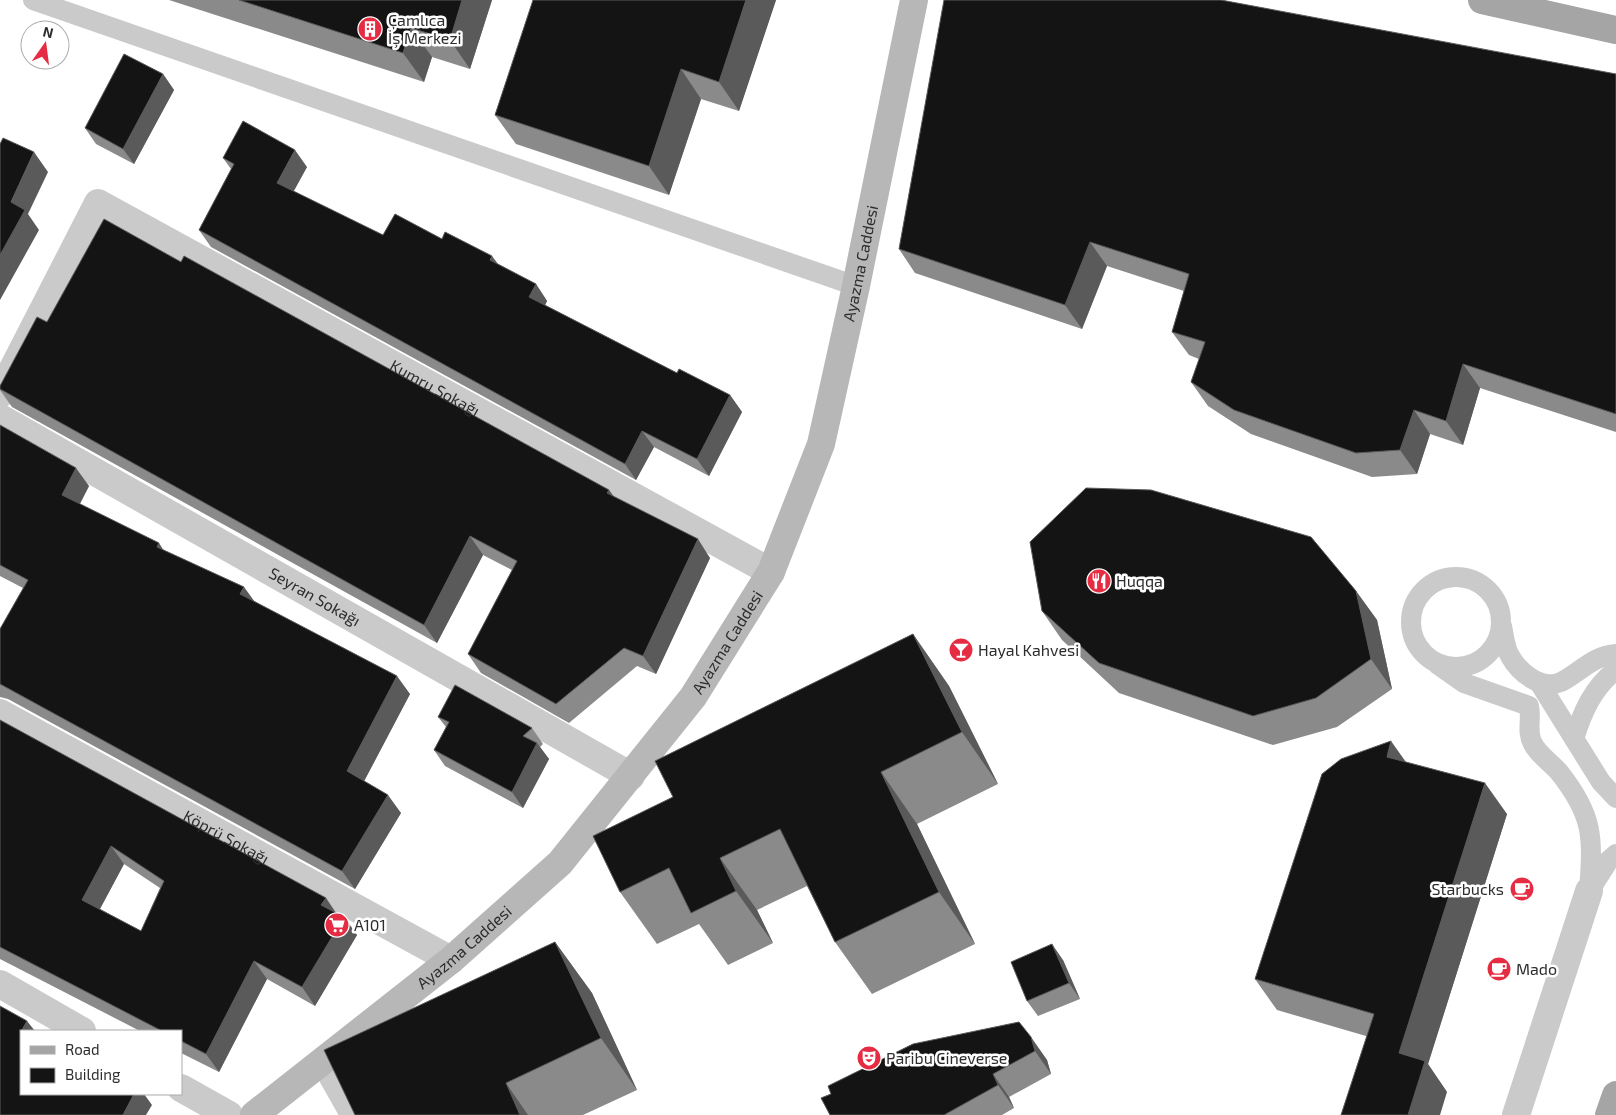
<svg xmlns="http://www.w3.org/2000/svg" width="1616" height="1115" font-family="'Exo 2',sans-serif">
<rect width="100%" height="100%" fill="#fff"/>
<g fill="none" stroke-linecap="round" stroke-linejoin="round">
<path stroke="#cacaca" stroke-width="20" d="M 33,0 L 856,286
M1411 622a45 45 0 1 1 90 0a45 45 0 1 1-90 0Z
M 1502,626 C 1504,635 1505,648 1510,656 C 1519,672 1541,691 1561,682 C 1579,673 1594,655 1616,654
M 1437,664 L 1464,683 L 1529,706 C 1532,720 1526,731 1533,744 C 1538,754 1551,763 1559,772 C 1594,816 1593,837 1589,891
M 1540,684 L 1601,782 L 1616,798
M 1574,739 C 1582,713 1593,687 1616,670
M 1590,890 L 1609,860 L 1616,854
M 320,1062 L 350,1115"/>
<g stroke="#cacaca" stroke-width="28">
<path id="s1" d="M 0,394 L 98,203 L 771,572"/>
<path id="s2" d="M 0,418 L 631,776"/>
<path id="s3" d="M 0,713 L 451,960"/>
<path d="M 0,984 L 82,1031"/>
<path d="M 181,1088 L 229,1115"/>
<path d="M 1516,1115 L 1589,891"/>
</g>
<path stroke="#b7b7b7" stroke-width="28" id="s4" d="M 254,1115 L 451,960 L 560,863 L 693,697 L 771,572 L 821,444 L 856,286 L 914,0"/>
<path stroke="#a5a5a5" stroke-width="28" d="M 1482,0 L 1616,30
M 1609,1115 L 1616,1095"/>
</g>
<path fill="#8a8a8a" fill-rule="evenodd" d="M 169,0 L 492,0 L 470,69 L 432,57 L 424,82 Z
M 776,0 L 739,111 L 701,99 L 669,195 L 516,144 L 495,115 Z
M 163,74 L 174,90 L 134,164 L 96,144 L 85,128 Z
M 1616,74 L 1616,432 L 1480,388 L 1463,445 L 1430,434 L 1417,474 L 1372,477 L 1251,434 L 1208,406 L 1191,382 L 1199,359 L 1189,355 L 1172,332 L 1184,291 L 1107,266 L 1082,329 L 915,273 L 899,249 Z
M 223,158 L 307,167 L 293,191 L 383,235 L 442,239 L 498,264 L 536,284 L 547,301 L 545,305 L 677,373 L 730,395 L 742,412 L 709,476 L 654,447 L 636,480 L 211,247 L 199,230 L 231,169 Z
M 181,262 L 609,490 L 614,497 L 710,558 L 656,674 L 637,666 L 569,723 L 481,673 L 468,654 L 512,570 L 483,555 L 437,643 L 12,407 L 0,390 L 0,386 L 47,322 Z
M 0,425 L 89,486 L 80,504 L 254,601 L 410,694 L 364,781 L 401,813 L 355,889 L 8,699 L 0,697 L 0,629 L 23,588 L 0,576 Z
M 1356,591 L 1377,620 L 1392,689 L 1337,727 L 1273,745 L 1119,693 L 1062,640 L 1042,611 Z
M 913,634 L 949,686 L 998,784 L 917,824 L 975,944 L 872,994 L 835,942 L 807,886 L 757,910 L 773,943 L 728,965 L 699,924 L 657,944 L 620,892 L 673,797 Z
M 438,717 L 532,728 L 543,744 L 540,747 L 549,759 L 523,808 L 445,766 L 434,750 L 446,727 Z
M 0,720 L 326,898 L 336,913 L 344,917 L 357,935 L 315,1006 L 267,979 L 219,1072 L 181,1053 L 181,1031 L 140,1031 L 0,959 ZM 124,864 L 160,888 L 141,931 L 100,909 Z
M 1406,762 L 1507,814 L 1428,1064 L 1447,1092 L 1366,1036 L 1277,1010 L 1255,979 Z
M 555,942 L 592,993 L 637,1090 L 583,1115 L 355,1115 Z
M 1063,960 L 1080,999 L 1038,1016 L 1027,1001 Z
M 1019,1022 L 1047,1060 L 1051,1074 L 1009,1097 L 1014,1108 L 1002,1115 L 830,1115 L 831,1094 Z"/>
<path fill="#5a5a5a" d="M 462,0 L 492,0 L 470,69 L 450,40 Z
M 746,0 L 776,0 L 739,111 L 719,82 Z
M 411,28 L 432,57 L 424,82 L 403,53 Z
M 681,69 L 701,99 L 669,195 L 649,166 Z
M 163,74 L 174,90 L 134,164 L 123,149 Z
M 295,150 L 307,167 L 289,200 L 277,183 Z
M 34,152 L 48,172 L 28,214 L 39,230 L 0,300 L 0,255 L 11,202 Z
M 1090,242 L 1107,266 L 1082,329 L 1065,305 Z
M 492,256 L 504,272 L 490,260 Z
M 536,284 L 547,301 L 541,314 L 529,297 Z
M 1463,364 L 1480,388 L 1463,445 L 1446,421 Z
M 730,395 L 742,412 L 709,476 L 697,459 Z
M 1414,410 L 1430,434 L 1417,474 L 1400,450 Z
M 642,431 L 654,447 L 636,480 L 625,464 Z
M 76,468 L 89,486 L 75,513 L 62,495 Z
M 609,490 L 622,508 L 607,493 Z
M 470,536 L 483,555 L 437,643 L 424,625 Z
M 698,539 L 710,558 L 656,674 L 643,656 Z
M 159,543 L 171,562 L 157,547 Z
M 244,587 L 257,605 L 240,594 Z
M 1356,591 L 1377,620 L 1392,689 L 1371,659 Z
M 913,634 L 949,686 L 998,784 L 962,732 Z
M 397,676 L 410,694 L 360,789 L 347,771 Z
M 1391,741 L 1413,772 L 1387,757 Z
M 537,743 L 549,759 L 523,808 L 512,792 Z
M 881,772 L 917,824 L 975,944 L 939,892 Z
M 1485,783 L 1507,814 L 1428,1064 L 1447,1092 L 1440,1115 L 1408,1115 L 1399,1053 Z
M 388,795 L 401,813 L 355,889 L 342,871 Z
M 111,846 L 124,864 L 95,918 L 82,900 Z
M 720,858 L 757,910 L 773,943 L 736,891 Z
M 326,898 L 338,916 L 321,905 Z
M 344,917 L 357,935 L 315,1006 L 302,987 Z
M 555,942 L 592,993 L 637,1090 L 601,1038 Z
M 1052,944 L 1063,960 L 1080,999 L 1069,983 Z
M 254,961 L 267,979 L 219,1072 L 206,1054 Z
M 27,1021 L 35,1031 L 23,1031 L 22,1030 Z
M 1031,1037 L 1047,1060 L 1051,1074 L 1035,1051 Z
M 993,1074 L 1009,1097 L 1014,1108 L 998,1085 Z
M 506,1083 L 528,1115 L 520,1115 Z
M 134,1094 L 144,1094 L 152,1105 L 146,1115 L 123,1115 Z"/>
<path fill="#141414" stroke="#5a5a5a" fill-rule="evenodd" d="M 239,0 L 462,0 L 450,40 L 411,28 L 403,53 Z
M 533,0 L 746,0 L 719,82 L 681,69 L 649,166 L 495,115 Z
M 944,0 L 1221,0 L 1616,74 L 1616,414 L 1463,364 L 1446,421 L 1414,410 L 1400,450 L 1356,453 L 1234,410 L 1191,382 L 1205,342 L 1172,332 L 1189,274 L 1090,242 L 1065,305 L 899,249 Z
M 124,54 L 163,74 L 123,149 L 85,128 Z
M 243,121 L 295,150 L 277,183 L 383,235 L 395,214 L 442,239 L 445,232 L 492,256 L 490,260 L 536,284 L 529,297 L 677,373 L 679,369 L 730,395 L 697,459 L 642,431 L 625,464 L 199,230 L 234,164 L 223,158 Z
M 3,138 L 34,152 L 11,202 L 25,210 L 0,255 L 0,144 Z
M 104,219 L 181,262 L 184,256 L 609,490 L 607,493 L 698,539 L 643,656 L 624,648 L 556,704 L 468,654 L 517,561 L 470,536 L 424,625 L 0,389 L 0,386 L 37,317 L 47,322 Z
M 0,425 L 76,468 L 62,495 L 159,543 L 157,547 L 244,587 L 240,594 L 397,676 L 347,771 L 388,795 L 342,871 L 0,684 L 0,629 L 28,580 L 0,565 Z
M 1086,488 L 1151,490 L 1311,537 L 1356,591 L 1371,659 L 1316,698 L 1253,716 L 1099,663 L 1042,611 L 1030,542 Z
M 913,634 L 962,732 L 881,772 L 939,892 L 835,942 L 780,829 L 720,858 L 736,891 L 691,913 L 669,868 L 620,892 L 593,836 L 673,797 L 655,761 Z
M 455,685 L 532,728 L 523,736 L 537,743 L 512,792 L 434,750 L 449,722 L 438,717 Z
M 0,720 L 326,898 L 321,905 L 344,917 L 302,987 L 254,961 L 206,1054 L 181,1041 L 181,1031 L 162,1031 L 0,947 ZM 111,846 L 164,881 L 141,931 L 82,900 Z
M 1391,741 L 1387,757 L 1485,783 L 1399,1053 L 1425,1061 L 1408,1115 L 1341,1115 L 1374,1014 L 1255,979 L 1322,774 L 1341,759 Z
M 555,942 L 601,1038 L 506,1083 L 520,1115 L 355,1115 L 324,1050 Z
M 1052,944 L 1069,983 L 1027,1001 L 1011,962 Z
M 0,1006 L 27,1021 L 22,1030 L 24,1031 L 21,1031 L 21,1094 L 134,1094 L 123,1115 L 0,1115 Z
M 1019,1022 L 1031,1037 L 1035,1051 L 993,1074 L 998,1085 L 944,1115 L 830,1115 L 821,1098 L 831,1094 L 828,1086 L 913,1044 Z"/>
<defs>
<symbol id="building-disc" viewBox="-11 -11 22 22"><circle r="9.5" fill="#e62c42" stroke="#fff"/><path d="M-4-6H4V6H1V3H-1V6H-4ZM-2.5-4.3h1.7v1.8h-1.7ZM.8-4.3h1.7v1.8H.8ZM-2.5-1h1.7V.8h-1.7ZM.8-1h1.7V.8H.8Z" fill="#fff"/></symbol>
<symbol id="restaurant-disc" viewBox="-11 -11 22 22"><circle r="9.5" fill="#e62c42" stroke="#fff"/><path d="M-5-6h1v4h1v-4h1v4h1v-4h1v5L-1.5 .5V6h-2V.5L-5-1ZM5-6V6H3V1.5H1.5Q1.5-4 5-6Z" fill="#fff"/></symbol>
<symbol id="bar-disc" viewBox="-11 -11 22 22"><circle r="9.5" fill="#e62c42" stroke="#fff"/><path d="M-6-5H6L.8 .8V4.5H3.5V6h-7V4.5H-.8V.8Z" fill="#fff"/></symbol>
<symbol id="cafe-disc" viewBox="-11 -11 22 22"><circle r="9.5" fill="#e62c42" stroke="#fff"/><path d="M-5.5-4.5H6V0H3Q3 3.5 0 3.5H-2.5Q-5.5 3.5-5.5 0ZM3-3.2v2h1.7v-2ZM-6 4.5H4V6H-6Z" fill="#fff"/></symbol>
<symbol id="supermarket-disc" viewBox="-11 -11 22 22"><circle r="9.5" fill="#e62c42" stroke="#fff"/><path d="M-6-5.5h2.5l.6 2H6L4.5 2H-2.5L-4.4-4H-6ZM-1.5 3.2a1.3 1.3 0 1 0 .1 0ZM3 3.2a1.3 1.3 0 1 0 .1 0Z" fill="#fff"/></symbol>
<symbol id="theatre-disc" viewBox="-11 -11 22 22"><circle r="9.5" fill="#e62c42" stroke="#fff"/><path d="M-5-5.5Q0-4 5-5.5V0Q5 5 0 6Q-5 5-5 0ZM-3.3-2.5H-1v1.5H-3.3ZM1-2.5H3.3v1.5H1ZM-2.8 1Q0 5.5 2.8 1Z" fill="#fff"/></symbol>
</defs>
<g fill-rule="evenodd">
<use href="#building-disc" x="356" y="15" width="28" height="28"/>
<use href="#restaurant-disc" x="1085" y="567" width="28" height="28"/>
<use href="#bar-disc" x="947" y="636" width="28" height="28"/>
<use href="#cafe-disc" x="1508" y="875" width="28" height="28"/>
<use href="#supermarket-disc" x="323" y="911" width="28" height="28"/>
<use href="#cafe-disc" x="1485" y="955" width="28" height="28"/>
<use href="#theatre-disc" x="855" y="1044" width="28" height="28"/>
</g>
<g text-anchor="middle" stroke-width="5" stroke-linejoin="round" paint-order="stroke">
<g font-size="16" fill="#2d2d2d" stroke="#fff" text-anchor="start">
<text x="388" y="26">Çamlıca<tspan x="388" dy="18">İş Merkezi</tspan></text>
<text x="1116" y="587">Huqqa</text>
<text x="978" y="656">Hayal Kahvesi</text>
<text x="1504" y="895" text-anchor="end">Starbucks</text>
<text x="354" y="931">A101</text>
<text x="1516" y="975">Mado</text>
<text x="886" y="1064">Paribu Cineverse</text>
</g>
<g font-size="16" fill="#2d2d2d" stroke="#fff">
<text dy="6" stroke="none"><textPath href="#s4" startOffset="1079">Ayazma Caddesi</textPath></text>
<text dy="6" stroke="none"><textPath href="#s1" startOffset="599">Kumru Sokağı</textPath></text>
<text dy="6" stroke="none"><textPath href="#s2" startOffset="362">Seyran Sokağı</textPath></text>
<text dy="6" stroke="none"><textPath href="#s4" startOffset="674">Ayazma Caddesi</textPath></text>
<text dy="6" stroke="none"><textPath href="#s3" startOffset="258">Köprü Sokağı</textPath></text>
<text dy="6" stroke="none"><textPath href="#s4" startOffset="269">Ayazma Caddesi</textPath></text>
</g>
</g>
<rect x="20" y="1030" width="162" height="65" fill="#ffffff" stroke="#ababab"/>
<rect x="30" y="1046" width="25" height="8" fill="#a5a5a5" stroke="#ababab"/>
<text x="65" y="1055" font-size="15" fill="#2d2d2d">Road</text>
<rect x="30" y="1068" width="25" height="15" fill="#141414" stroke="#ababab"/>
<text x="65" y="1080" font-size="15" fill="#2d2d2d">Building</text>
<g transform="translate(45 45) rotate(14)"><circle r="24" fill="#ffffff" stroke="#ababab"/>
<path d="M0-4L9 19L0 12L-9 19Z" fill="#e62c42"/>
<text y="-8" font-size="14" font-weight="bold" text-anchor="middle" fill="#2d2d2d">N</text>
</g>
</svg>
